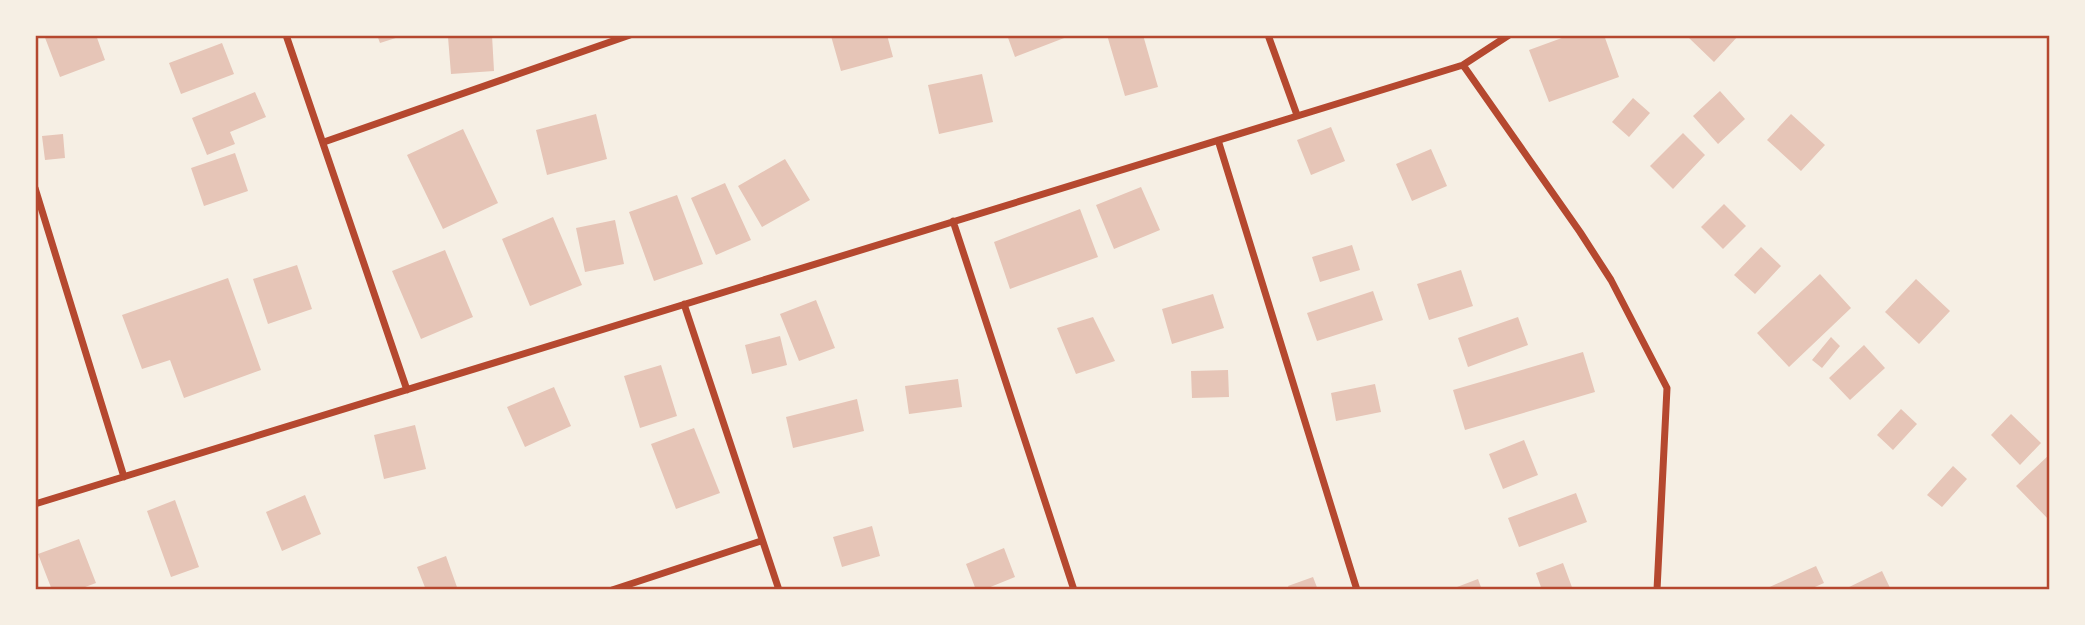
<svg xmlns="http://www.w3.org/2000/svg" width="2085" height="625" font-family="'Archivo Narrow',sans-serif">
<rect width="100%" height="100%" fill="#f6efe4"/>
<path fill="#e6c5b7" d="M 44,35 L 96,35 L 105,60 L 60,77 Z
M 377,35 L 402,35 L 402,36 L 380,43 Z
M 492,35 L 494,71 L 451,74 L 448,37 Z
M 835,35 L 887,35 L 893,57 L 841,71 L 831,36 Z
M 1007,35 L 1072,35 L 1015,57 Z
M 1107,35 L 1143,35 L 1158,87 L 1125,96 Z
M 1570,35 L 1604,35 L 1619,77 L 1549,102 L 1529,50 Z
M 1691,35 L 1739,35 L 1714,62 L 1689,38 Z
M 222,43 L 234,74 L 181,94 L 169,63 Z
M 982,74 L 993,122 L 939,134 L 928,85 Z
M 1720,91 L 1745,119 L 1718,144 L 1693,116 Z
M 255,92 L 266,117 L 230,132 L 235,144 L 207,155 L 192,118 Z
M 1633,98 L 1650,113 L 1629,137 L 1612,122 Z
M 596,114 L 607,159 L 547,175 L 536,130 Z
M 1791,114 L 1825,145 L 1801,171 L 1767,140 Z
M 1331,127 L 1345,161 L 1311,175 L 1297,140 Z
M 463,129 L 498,203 L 443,229 L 407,155 Z
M 1683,133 L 1705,155 L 1673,189 L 1650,166 Z
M 63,134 L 65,158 L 45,160 L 42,136 Z
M 1431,149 L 1447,186 L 1412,201 L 1396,164 Z
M 235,153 L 248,191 L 204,206 L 191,168 Z
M 785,159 L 810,200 L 762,227 L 738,186 Z
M 725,183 L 751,240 L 716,255 L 691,198 Z
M 1141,187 L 1160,230 L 1114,249 L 1096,205 Z
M 677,195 L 703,264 L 654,281 L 629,212 Z
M 1724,204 L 1746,226 L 1723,249 L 1701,227 Z
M 1080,209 L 1098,257 L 1010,289 L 994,242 Z
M 553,217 L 582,285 L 530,306 L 502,239 Z
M 615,220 L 624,264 L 585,272 L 576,228 Z
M 1352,245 L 1360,270 L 1320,282 L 1312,257 Z
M 1761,247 L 1781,266 L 1755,294 L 1734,275 Z
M 445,250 L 473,317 L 421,339 L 392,271 Z
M 297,265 L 312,309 L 268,324 L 253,279 Z
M 1461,270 L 1473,306 L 1429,320 L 1417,284 Z
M 1820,274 L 1851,308 L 1789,367 L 1757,333 Z
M 228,278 L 261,370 L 184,398 L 170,360 L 142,369 L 122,315 Z
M 1916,279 L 1950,311 L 1919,344 L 1885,312 Z
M 1373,291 L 1383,320 L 1317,341 L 1307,313 Z
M 1213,294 L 1224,328 L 1172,344 L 1162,309 Z
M 816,300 L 835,348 L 799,361 L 780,314 Z
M 1093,317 L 1115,361 L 1076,374 L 1057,328 Z
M 1518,317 L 1528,345 L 1468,367 L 1458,338 Z
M 780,336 L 787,365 L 752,374 L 745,345 Z
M 1831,337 L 1840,346 L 1822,368 L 1812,360 Z
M 1864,345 L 1885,368 L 1850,400 L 1829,378 Z
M 1583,352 L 1595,392 L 1465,430 L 1453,390 Z
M 661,365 L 677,416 L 640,428 L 624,376 Z
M 1228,370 L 1229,397 L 1192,398 L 1191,371 Z
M 958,379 L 962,407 L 909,414 L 905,386 Z
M 1375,384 L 1381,412 L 1336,421 L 1331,393 Z
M 554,387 L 571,426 L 525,447 L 507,407 Z
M 857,399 L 864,431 L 793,448 L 786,417 Z
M 1901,409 L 1917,424 L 1893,450 L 1877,435 Z
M 2011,414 L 2041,443 L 2020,465 L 1991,435 Z
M 415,425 L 426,469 L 384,479 L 374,435 Z
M 694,428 L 720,493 L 676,509 L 651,444 Z
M 1524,440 L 1538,475 L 1503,489 L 1489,454 Z
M 2050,454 L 2050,521 L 2016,486 Z
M 1953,466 L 1967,479 L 1942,507 L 1927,495 Z
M 1576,493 L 1587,522 L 1519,547 L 1508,518 Z
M 305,495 L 321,534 L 282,551 L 266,512 Z
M 175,500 L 199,567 L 171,577 L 147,511 Z
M 872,526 L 880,556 L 842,567 L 833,537 Z
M 79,539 L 96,583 L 77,590 L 52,590 L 38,554 Z
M 1004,548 L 1015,577 L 983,590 L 976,590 L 966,564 Z
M 446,556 L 458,590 L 426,590 L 417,567 Z
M 1563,563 L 1573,590 L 1542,590 L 1536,573 Z
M 1816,566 L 1824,583 L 1808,590 L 1763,590 Z
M 1882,571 L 1891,590 L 1843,590 Z
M 1313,577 L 1318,590 L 1290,590 L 1288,586 Z
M 1478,579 L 1482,590 L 1458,590 L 1457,587 Z"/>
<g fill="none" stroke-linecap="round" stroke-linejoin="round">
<path stroke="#b5482f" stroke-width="7" d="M 286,35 L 407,390
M 1268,35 L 1297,115
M 1463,65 L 1580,232 L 1611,280 L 1667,388 L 1657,590
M 1218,140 L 1357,590
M 324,142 L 630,35
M 35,188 L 124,477
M 953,221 L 1074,590
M 684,304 L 779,590
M 35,504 L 1463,65 L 1509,35
M 612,590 L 761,541"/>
</g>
<rect width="2085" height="625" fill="none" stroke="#f6efe4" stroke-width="74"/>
<rect x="37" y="37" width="2011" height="551" fill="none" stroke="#b5482f" stroke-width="2.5"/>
</svg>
